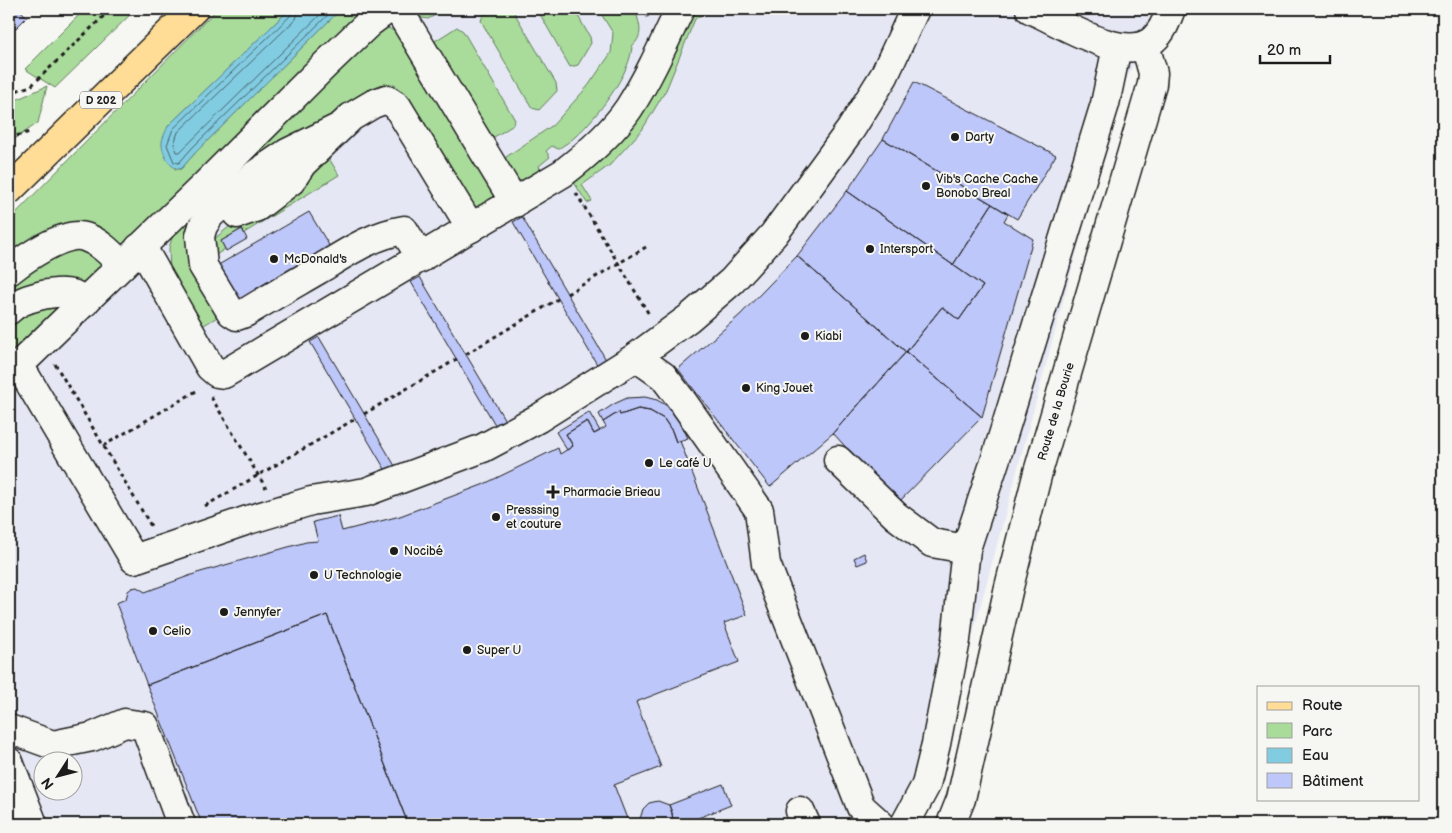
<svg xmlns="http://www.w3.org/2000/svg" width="1452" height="833" font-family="'Balsamiq Sans',sans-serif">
<rect width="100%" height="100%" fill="#f6f6f2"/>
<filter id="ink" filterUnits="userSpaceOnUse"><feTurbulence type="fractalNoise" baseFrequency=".02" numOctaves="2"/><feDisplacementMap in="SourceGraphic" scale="10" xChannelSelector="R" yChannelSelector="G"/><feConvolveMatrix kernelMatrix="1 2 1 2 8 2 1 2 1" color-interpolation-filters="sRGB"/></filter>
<g filter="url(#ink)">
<path fill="#e5e8f4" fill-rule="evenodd" d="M 218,9 L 1145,9 L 1153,25 L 1128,75 L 1113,118 L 979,611 L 923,824 L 9,824 L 9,224 ZM 42,760 L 72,760 L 72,790 L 42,790 Z"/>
<path fill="#a9db9b" stroke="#627c5c" d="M 85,9 L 136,9 L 55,88 L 25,69 Z
M 217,9 L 290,9 L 168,126 L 175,169 L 181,169 L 196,152 L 341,9 L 372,9 L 130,243 L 9,354 L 9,220 Z
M 413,9 L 447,9 L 428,19 L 418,17 Z
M 500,9 L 512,9 L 556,83 L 557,91 L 539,110 L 532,108 L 481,21 L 483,15 Z
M 537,9 L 574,9 L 590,37 L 591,43 L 578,65 L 570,67 Z
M 598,9 L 635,9 C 639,23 645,35 632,46 C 631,73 597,117 576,136 C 571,141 564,145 558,149 L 552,146 L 546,151 L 550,157 L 539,166 L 542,175 L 517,186 L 504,164 L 506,157 L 553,125 L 588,86 L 611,53 L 613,33 Z
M 689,9 L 710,9 L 695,19 L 666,90 L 642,130 L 610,165 L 582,185 L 592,201 L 587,203 L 573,181 L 592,168 L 612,147 Z
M 386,27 L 400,34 L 496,195 L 495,201 L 475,213 L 395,84 L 301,138 L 193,235 L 188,259 L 202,283 L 198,286 L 205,297 L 208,296 L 219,316 L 204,325 L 199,324 L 170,274 L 169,248 L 174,231 Z
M 457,27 L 463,31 L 515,120 L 512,126 L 491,139 L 434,46 L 435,41 Z
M 47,86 L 38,123 L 9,143 L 9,103 Z
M 336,139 L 343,145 L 327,155 L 339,175 L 244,233 L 242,229 L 221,241 L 225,249 L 210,259 L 213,240 Z"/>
<path fill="#82cce2" stroke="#598693" d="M 290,9 L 341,9 L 196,152 L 181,169 C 170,169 164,157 162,146 C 161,139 166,132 168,126 Z"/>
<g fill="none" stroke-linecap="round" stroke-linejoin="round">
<path stroke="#45626b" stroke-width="1" d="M 293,9 L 291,15 L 173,129 L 167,145 L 174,162 L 179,163 L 192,148 L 334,9
M 299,9 L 296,19 L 178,132 L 174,144 L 177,152 L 180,152 L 326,9"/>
</g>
<path fill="#bec7f9" stroke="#1c1c1c" d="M 9,9 L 19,9 L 27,17 L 12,32 L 9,30 Z
M 914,82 L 1056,155 L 1017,219 L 883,139 Z
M 883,139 L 992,204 L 953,265 L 847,191 Z
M 847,191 L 983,286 L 959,320 L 942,307 L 906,352 L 797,256 Z
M 992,204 L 1008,214 L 1004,221 L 1033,239 L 982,417 L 906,352 L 942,307 L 959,320 L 983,286 L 953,265 Z
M 309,212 L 333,252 L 239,307 L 215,267 Z
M 522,217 L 608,363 L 599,368 L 513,222 Z
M 242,229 L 247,239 L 226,251 L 221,241 Z
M 797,256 L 906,352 L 833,433 L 770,487 L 678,369 L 740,315 Z
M 420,277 L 506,422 L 497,428 L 411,282 Z
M 319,337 L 395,466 L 386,471 L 310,342 Z
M 906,352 L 982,417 L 897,504 L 833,433 Z
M 645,397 L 657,400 L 671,408 L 677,416 L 688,438 L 676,442 L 672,431 L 664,419 L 650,411 L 638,409 L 620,415 L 619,412 L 603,422 L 599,414 L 614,404 L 627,398 Z
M 638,409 L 650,411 L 664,419 L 672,431 L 676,442 L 680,441 L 747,615 L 724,623 L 739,662 L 636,702 L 661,767 L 614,785 L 629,824 L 408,824 L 327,615 L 147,685 L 116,603 L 126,599 L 128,591 L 132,588 L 137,587 L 145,592 L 197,573 L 306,542 L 318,541 L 313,522 L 338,516 L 342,531 L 400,516 L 482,485 L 558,448 L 560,454 L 573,446 L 566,434 L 587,421 L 594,434 L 606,427 L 603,422 L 619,412 L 620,415 Z
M 589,412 L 600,431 L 594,434 L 587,421 L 566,434 L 573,446 L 567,450 L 556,432 Z
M 864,553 L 867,561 L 857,565 L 854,558 Z
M 327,615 L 408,824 L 202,824 L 147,685 Z
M 723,784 L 731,805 L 683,824 L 672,824 L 673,821 L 672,813 L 669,805 Z
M 658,801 L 669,805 L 672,813 L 673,821 L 672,824 L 642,824 L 640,819 L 643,809 L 649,803 Z"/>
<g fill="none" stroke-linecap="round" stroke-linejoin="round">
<defs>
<g id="minor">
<path d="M 388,9 L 369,23 L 326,64 L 204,186 L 19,365 L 134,559 L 248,520 L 311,501 L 366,492 L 483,448 L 539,418 L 636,357 L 689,318 L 732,281 L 774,234 L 851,129 L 884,76 L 915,9"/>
<path d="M 398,9 L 515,203"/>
<path d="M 1030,9 C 1059,21 1126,66 1154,39 C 1163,31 1167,19 1171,9"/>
<path d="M 340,127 L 287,153 L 256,174 L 210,215 L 203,226 L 200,236 L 203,266 L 231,312 L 237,316 L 245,313 C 269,298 294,284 318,270 C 346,253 372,235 404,230 L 421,258"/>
<path d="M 237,214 L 257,207 L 291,181 L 302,164 L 351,117 L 373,104 L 386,99 L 397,106 L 471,228"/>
<path d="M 139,248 L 147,256 L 210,367 L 217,373 L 224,374 L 563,173 C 585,156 613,132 629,108 C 649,77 664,43 680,9"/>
<path d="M 9,271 C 24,259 65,230 85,237 C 100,242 111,254 122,265"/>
<path d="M 9,310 C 21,298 55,290 72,294 C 77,295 81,299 85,302"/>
<path d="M 636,357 L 663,376 L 683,402 L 759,510 L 766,564 L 861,807 L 880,824"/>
<path d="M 838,460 L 896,516 L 932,543 L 966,549"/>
<path d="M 9,729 L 53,745 L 92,737 L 125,723 L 145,726 L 181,824"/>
<path d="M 9,762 L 33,824"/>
<path d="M 800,811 L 806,824"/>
<path d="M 905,824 L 926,785 L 936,744 L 956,640 L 966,549 L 996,458 L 1105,104 L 1117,47"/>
<path id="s1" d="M 951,824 L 961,799 L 1009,587 L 1038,472 L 1152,84 L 1153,73 L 1145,45"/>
</g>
<path id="major" d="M 9,190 L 194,9"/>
</defs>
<use href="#minor" stroke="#1c1c1c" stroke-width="31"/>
<use href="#major" stroke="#1c1c1c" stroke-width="31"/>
<path stroke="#1c1c1c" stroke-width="3" stroke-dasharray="4 4" stroke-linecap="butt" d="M 644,9 L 648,17
M 9,93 L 31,86 L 111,9
M 9,138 L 30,132
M 576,193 L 650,316
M 567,294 L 646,247
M 466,354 L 558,299
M 55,364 L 151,526
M 211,397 L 266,488
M 364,414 L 457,359
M 103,446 L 198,390
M 205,506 L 355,419"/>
<use href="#minor" stroke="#f6f6f2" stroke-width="28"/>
<use href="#major" stroke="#ffdd96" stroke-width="28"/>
</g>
</g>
<g fill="#1c1c1c" stroke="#f6f6f2" stroke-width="2">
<circle cx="955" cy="137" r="5"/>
<circle cx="926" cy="186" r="5"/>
<circle cx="870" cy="249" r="5"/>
<circle cx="274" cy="259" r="5"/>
<circle cx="805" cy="336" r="5"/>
<circle cx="746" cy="388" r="5"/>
<circle cx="649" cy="463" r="5"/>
<path d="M550.5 484.5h5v5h5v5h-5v5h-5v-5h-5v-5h5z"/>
<circle cx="496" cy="517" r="5"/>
<circle cx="394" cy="551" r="5"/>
<circle cx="314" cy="575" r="5"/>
<circle cx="224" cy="612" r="5"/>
<circle cx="153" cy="631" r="5"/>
<circle cx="467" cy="650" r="5"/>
</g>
<g text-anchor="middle" stroke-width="4" stroke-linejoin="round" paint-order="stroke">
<rect fill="#f6f6f2" stroke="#5d5d5c" stroke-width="1" x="80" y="91.5" width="42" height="17" rx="4"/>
<g font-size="11" font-weight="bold" fill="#1c1c1c">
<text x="101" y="104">D 202</text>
</g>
<g font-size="12" fill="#1c1c1c" stroke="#f6f6f2" text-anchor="start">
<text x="965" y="141">Darty</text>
<text x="936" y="183">Vib's Cache Cache<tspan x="936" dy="14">Bonobo Breal</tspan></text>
<text x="880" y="253">Intersport</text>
<text x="284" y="263">McDonald's</text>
<text x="815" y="340">Kiabi</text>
<text x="756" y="392">King Jouet</text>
<text x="659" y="467">Le café U</text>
<text x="563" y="496">Pharmacie Brieau</text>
<text x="506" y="514">Presssing<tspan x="506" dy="14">et couture</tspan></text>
<text x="404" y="555">Nocibé</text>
<text x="324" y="579">U Technologie</text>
<text x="234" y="616">Jennyfer</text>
<text x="163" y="635">Celio</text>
<text x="477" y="654">Super U</text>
</g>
<g font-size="12" fill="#1c1c1c" stroke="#f6f6f2">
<text dy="4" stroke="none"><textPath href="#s1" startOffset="426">Route de la Bourie</textPath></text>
</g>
</g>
<rect width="1452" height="833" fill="none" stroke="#f6f6f2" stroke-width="30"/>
<rect x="15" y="15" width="1422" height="803" fill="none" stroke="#1c1c1c" stroke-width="2" filter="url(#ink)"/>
<rect x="1257" y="686" width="162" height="115" fill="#f6f6f2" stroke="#9f9f9c"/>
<rect x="1267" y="702" width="25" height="8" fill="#ffdd96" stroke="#9f9f9c"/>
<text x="1302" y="710" font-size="15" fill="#1c1c1c">Route</text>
<rect x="1267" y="723" width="25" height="15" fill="#a9db9b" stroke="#9f9f9c"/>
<text x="1302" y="736" font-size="15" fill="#1c1c1c">Parc</text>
<rect x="1267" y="748" width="25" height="15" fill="#82cce2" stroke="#9f9f9c"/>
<text x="1302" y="760" font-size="15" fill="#1c1c1c">Eau</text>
<rect x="1267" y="773" width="25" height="15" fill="#bec7f9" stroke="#9f9f9c"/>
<text x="1302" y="786" font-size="15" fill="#1c1c1c">Bâtiment</text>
<g transform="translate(58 776) rotate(234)"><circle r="24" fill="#f6f6f2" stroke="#9f9f9c"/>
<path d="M0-4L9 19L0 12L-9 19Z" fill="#1c1c1c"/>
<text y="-8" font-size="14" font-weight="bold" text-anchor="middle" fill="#1c1c1c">N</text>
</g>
<path d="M1260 55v8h70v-8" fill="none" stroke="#1c1c1c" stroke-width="2.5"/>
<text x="1267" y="55" font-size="15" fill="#1c1c1c" stroke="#f6f6f2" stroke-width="4" paint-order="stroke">20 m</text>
</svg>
